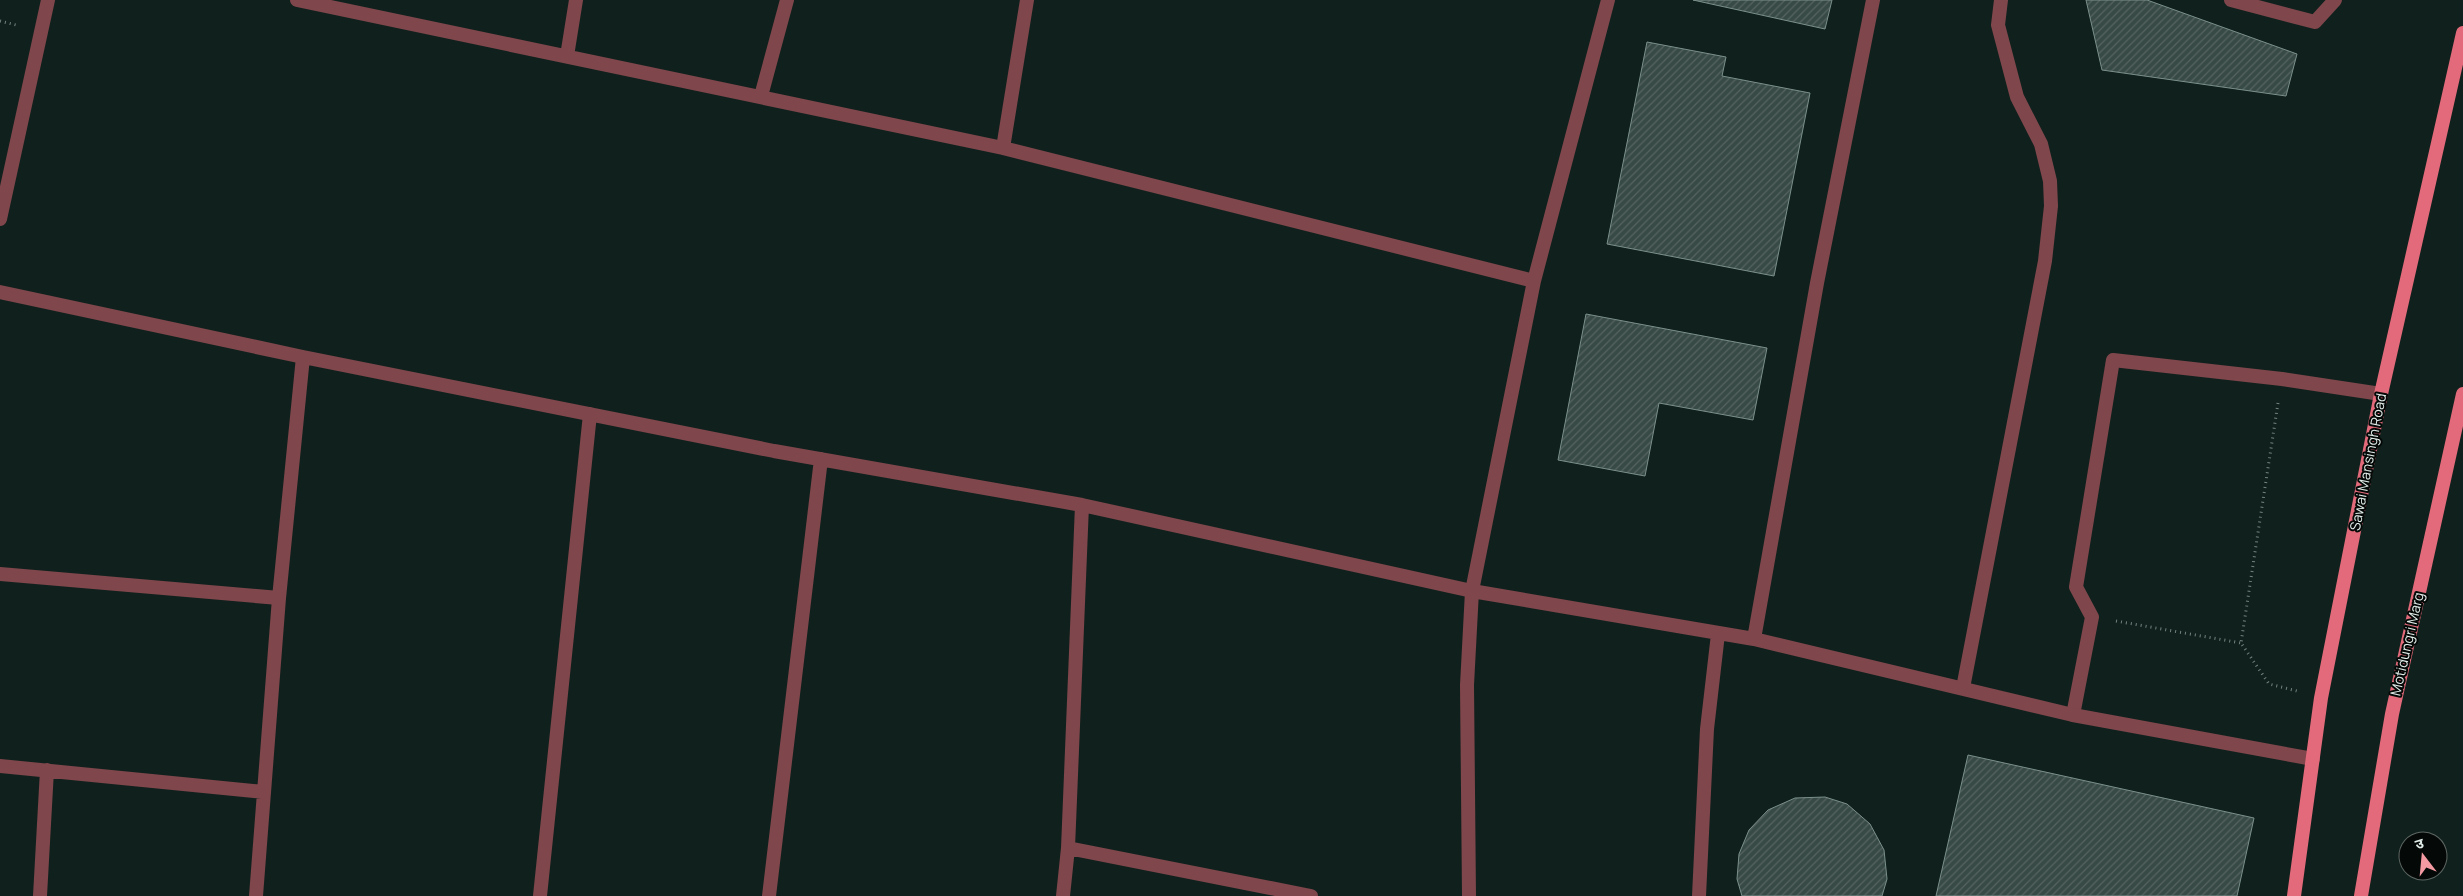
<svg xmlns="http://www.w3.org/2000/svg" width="2463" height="896" font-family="Manrope,'Noto Sans Devanagari',sans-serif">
<defs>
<pattern id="building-hatch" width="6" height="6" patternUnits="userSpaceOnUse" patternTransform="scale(1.25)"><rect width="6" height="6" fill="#384a46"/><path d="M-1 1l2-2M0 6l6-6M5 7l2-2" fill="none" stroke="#556461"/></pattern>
</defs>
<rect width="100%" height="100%" fill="#10211d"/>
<path fill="url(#building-hatch)" stroke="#7c908b" d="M 1693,0 L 1832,0 L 1825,29 Z
M 2086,0 L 2147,0 L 2297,54 L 2286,96 L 2102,70 Z
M 1647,42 L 1726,57 L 1722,76 L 1810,93 L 1774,276 L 1607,244 Z
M 1586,314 L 1767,348 L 1753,420 L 1659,403 L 1645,476 L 1558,460 Z
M 1968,755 L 2254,818 L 2237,896 L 1936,896 Z
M 1825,797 L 1847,804 L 1870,824 L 1884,850 L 1887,879 L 1882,896 L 1742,896 L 1737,879 L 1739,854 L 1749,830 L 1768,810 L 1795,798 Z"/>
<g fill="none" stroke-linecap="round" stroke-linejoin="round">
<path stroke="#758380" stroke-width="3" stroke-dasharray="1 4" stroke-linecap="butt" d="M 0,21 L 16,25
M 2278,403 L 2241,643 L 2269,684 L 2297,691
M 2116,621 L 2241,643"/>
<path stroke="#7f464c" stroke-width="14" d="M 2231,0 L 2315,22 L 2335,0
M 2073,715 L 2092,617 L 2076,587 L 2113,360 L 2282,379 L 2381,394"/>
<path stroke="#7f464c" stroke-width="14" d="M 297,0 L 1003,148 L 1534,281
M 567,56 L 576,0
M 761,96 L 787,0
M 1003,148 L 1027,0
M 0,219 L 48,0
M 0,292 L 303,357 L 774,451 L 1082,505 L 1472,591 L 1754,639 L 2073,715 L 2313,759
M 0,574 L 279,598
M 1754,639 L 1817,283 L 1873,0
M 1963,688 L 2045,261 L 2051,206 L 2050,181 L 2041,144 L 2017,97 L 1998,25 L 2001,0
M 0,766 L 264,792
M 1068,848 L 1311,896
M 40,896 L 47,770
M 256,896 L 279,598 L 303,357
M 540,896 L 590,414
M 769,896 L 821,459
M 1063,896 L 1068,848 L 1082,505
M 1469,896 L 1467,685 L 1472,591 L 1534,281 L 1608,0
M 1699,896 L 1707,729 L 1718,634"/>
<path stroke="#e26a7a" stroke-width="14" d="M 2294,896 L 2321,698 L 2381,394 L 2463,33
M 2361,896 L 2392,714 L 2463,394"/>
</g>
<g text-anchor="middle" stroke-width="4" stroke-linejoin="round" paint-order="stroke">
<g font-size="14" fill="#e3eeeb" stroke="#040907">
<text transform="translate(2368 462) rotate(-79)" y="5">Sawai Mansingh Road</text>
<text transform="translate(2407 644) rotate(-77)" y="5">Motidungri Marg</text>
</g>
</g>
<g transform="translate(2423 856) rotate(344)"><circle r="24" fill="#040907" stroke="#5d6562"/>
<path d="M0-4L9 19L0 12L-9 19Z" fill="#f49aa2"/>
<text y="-8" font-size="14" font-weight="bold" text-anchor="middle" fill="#e3eeeb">उ</text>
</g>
</svg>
